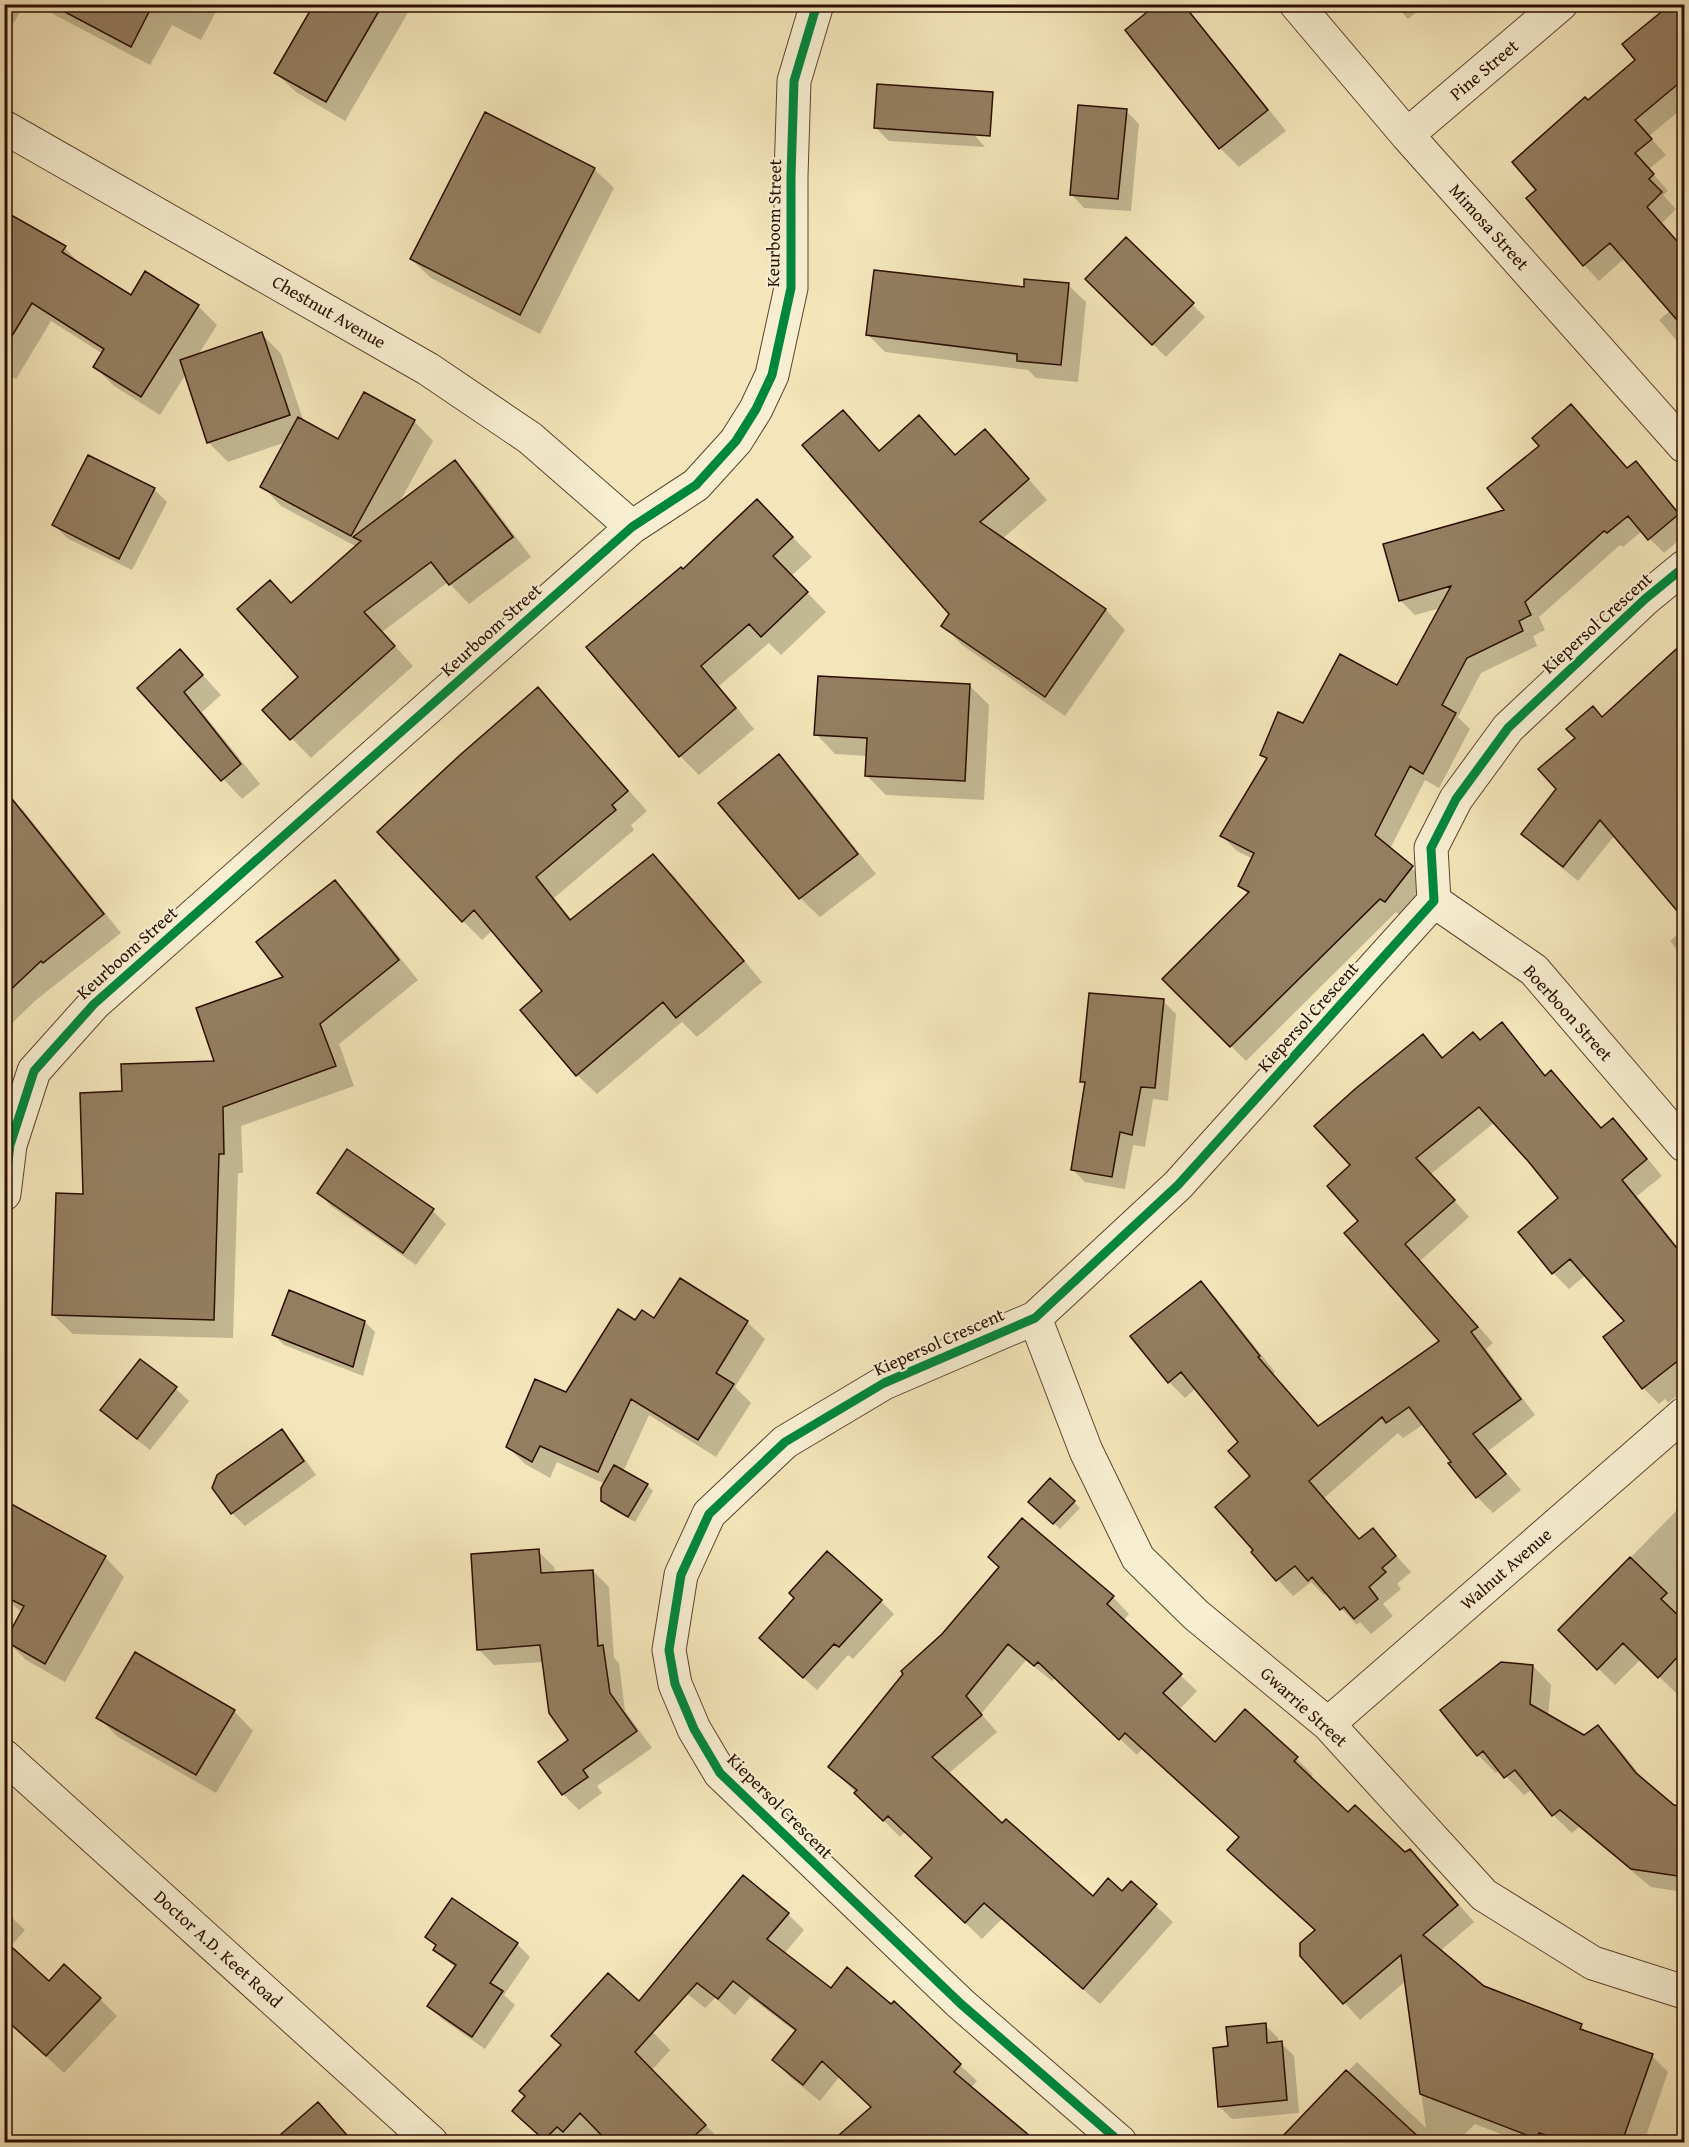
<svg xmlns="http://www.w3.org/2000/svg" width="1689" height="2147" font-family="'Gentium Book Plus',serif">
<rect width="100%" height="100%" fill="#f4e6ba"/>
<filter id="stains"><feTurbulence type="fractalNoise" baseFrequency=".00333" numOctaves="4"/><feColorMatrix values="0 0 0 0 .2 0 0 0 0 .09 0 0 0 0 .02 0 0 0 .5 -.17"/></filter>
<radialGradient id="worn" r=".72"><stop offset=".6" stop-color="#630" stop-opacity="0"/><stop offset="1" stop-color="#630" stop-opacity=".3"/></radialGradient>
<path fill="#0003" d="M 4,4 L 24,4 L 12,26 L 4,22 Z
M 34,4 L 220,4 L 201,40 L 172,25 L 150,65 Z
M 310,4 L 413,4 L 345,121 L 296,92 L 276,73 L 314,7 Z
M 1159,4 L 1184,4 L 1286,131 L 1239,167 L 1220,148 Z
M 1394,4 L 1427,4 L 1408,19 Z
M 1673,4 L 1684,4 L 1684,107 L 1649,136 L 1666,155 L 1649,169 L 1668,191 L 1663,195 L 1676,209 L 1662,223 L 1684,249 L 1684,349 L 1659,320 L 1671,310 L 1625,258 L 1599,281 L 1584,265 L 1538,190 L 1588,102 L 1637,61 Z
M 1126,111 L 1139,124 L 1131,211 L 1084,208 L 1072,195 Z
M 964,123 L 985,147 L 889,141 L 876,128 Z
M 594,169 L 614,188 L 540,334 L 431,278 L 411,259 Z
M 4,212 L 65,248 L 83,267 L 131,297 L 198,306 L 217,325 L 198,355 L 262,334 L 281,354 L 304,422 L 339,441 L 414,421 L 433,441 L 398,505 L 455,462 L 474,482 L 531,557 L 469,604 L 448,582 L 382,632 L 413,666 L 311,758 L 264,710 L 301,677 L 292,605 L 357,547 L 281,506 L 262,486 L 286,442 L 228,462 L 208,442 L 186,374 L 160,415 L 114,386 L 95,367 L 103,354 L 51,321 L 16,379 L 4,372 Z
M 1126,239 L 1205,317 L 1166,357 L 1087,279 Z
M 1068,285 L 1086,302 L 1078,382 L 1036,378 L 1028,370 L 885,352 L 867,334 L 1025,289 Z
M 843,412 L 880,452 L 919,417 L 956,456 L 1004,451 L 1047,500 L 1002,539 L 1106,610 L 1125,630 L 1065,716 L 962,645 L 943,625 L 951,613 Z
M 1636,463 L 1684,519 L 1684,536 L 1664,553 L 1642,531 L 1623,547 L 1620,545 L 1539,617 L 1545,630 L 1533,636 L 1537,646 L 1481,673 L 1458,717 L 1470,729 L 1439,788 L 1425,780 L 1390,849 L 1427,882 L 1401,916 L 1396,912 L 1246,1061 L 1164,979 L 1249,894 L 1240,885 L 1253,859 L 1237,851 L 1222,836 L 1268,761 L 1261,755 L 1304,725 L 1397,687 L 1441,608 L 1415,615 L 1400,600 L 1507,511 L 1628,470 Z
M 154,489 L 167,502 L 132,570 L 67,538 L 54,525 Z
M 776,520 L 812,557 L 791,576 L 826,612 L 781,655 L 769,643 L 719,686 L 754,729 L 699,775 L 680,756 L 683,571 Z
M 1678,650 L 1684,657 L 1684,959 L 1670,941 L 1684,929 L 1676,920 L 1683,914 L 1615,835 L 1578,881 L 1537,848 L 1523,834 L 1558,789 L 1603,718 Z
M 199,671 L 221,695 L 202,712 L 260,784 L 242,799 L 139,688 Z
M 970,686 L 989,705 L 984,800 L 886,795 L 866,775 L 868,756 L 835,754 L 816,734 Z
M 538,689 L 557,709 L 647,811 L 631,825 L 634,830 L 554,898 L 572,920 L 653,856 L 673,875 L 762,982 L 697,1037 L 682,1022 L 597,1094 L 577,1075 L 544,991 L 493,930 L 482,940 L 463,921 Z
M 779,756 L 798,776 L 876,874 L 820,917 L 800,898 L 720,803 Z
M 4,793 L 23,810 L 121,933 L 36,1000 L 4,1031 Z
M 335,882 L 354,901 L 418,980 L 339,1044 L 354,1086 L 241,1126 L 243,1173 L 238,1173 L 233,1338 L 73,1334 L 53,1315 L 85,1195 L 123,1093 L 217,1062 L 286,977 Z
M 1163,1001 L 1176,1014 L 1168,1101 L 1153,1099 L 1145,1147 L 1133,1145 L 1125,1189 L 1085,1182 L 1072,1169 L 1086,1085 L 1082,1081 Z
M 1501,1024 L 1517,1040 L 1546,1076 L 1551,1072 L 1602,1129 L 1613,1120 L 1629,1136 L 1662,1176 L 1637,1196 L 1684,1255 L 1684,1391 L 1668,1403 L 1665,1399 L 1659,1404 L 1643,1388 L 1626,1321 L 1586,1275 L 1569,1289 L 1553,1273 L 1560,1198 L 1495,1122 L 1431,1174 L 1469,1217 L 1420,1261 L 1493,1343 L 1486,1349 L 1535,1415 L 1488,1451 L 1521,1490 L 1493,1513 L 1477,1497 L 1424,1424 L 1403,1438 L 1398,1433 L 1324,1498 L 1360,1540 L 1373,1530 L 1411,1572 L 1397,1584 L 1401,1589 L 1383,1604 L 1393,1616 L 1371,1634 L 1360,1622 L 1357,1625 L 1327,1593 L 1324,1595 L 1311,1582 L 1293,1596 L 1253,1552 L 1255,1550 L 1252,1477 L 1240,1442 L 1196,1388 L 1185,1398 L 1169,1382 L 1200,1283 L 1216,1298 L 1275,1372 L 1273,1374 L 1319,1427 L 1441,1341 L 1360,1221 L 1352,1166 L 1423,1036 L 1444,1058 L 1481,1041 Z
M 348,1152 L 433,1211 L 446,1224 L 416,1265 L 331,1206 L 319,1193 Z
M 655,1320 L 747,1322 L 765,1339 L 735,1387 L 751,1403 L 716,1457 L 649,1415 L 623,1472 L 647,1485 L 653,1491 L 635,1522 L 608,1507 L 602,1500 L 605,1484 L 557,1462 L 550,1478 L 525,1464 L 507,1446 L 567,1394 L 636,1322 Z
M 365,1322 L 375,1332 L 363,1376 L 284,1345 L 274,1335 Z
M 140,1361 L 176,1389 L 189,1401 L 150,1450 L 115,1423 L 102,1410 Z
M 281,1431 L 294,1444 L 316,1475 L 245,1526 L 232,1513 Z
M 1050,1480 L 1080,1508 L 1060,1529 L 1036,1507 Z
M 1680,1507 L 1684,1512 L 1684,1684 L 1676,1693 L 1641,1659 L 1615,1685 L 1560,1630 Z
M 1022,1520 L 1113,1597 L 1129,1614 L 1123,1621 L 1197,1691 L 1179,1710 L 1215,1744 L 1245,1711 L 1297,1759 L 1313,1775 L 1310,1778 L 1349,1814 L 1405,1854 L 1409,1851 L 1426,1867 L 1474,1922 L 1440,1951 L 1483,1988 L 1581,2026 L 1589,2034 L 1652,2056 L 1668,2072 L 1644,2142 L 1521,2142 L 1475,2124 L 1457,2142 L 1279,2142 L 1357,2062 L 1426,2128 L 1406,1981 L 1360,2020 L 1302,1955 L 1316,1931 L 1241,1838 L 1143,1748 L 1137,1755 L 1055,1677 L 1052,1681 L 1026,1660 L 981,1714 L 997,1732 L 948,1774 L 1002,1826 L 1093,1898 L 1122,1893 L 1131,1883 L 1173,1922 L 1100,2004 L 1002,1919 L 982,1939 L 934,1893 L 934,1859 L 905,1832 L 900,1837 L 830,1767 L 1001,1568 Z
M 538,1551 L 554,1567 L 555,1574 L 593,1571 L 609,1587 L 614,1658 L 619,1663 L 625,1711 L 652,1748 L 597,1786 L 602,1793 L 579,1810 L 563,1794 L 570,1740 L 543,1662 L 494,1665 L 478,1649 Z
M 105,1557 L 124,1577 L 65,1682 L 26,1660 L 7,1641 L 22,1613 L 4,1596 Z
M 881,1601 L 894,1614 L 853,1659 L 848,1655 L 817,1690 L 773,1650 Z
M 1533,1666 L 1551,1685 L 1548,1716 L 1584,1737 L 1598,1727 L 1616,1745 L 1647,1784 L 1673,1806 L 1684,1808 L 1684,1892 L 1651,1887 L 1579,1827 L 1572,1833 L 1553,1815 L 1533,1789 L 1524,1795 L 1500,1770 L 1496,1773 L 1478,1755 Z
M 234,1711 L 253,1731 L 216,1793 L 118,1737 L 98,1717 Z
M 4,1910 L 25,1930 L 10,1947 L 49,1983 L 100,1999 L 117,2016 L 64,2073 L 4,2017 Z
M 788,1914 L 804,1930 L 784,1954 L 831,1990 L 960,2065 L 977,2081 L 970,2088 L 1034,2142 L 839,2142 L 836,2140 L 872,2107 L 840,2076 L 820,2101 L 790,2077 L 774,2060 L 796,2032 L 750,1997 L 735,2015 L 715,1998 L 705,2008 L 681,1989 Z
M 427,1937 L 517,1944 L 530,1957 L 504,1995 L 515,2005 L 485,2049 L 442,2019 L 429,2006 L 456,1968 L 435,1950 L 437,1947 Z
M 1265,2025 L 1278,2038 L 1278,2043 L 1281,2043 L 1294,2056 L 1299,2113 L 1232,2119 L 1219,2106 L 1230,2048 Z
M 653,2032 L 670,2050 L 652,2070 L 722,2142 L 546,2142 L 514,2111 L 527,2097 L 562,2045 Z
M 318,2104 L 354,2142 L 274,2142 Z"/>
<path fill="#947e61" stroke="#2b0d00" stroke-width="1.5" d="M 50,4 L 153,4 L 131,47 Z
M 314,4 L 383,4 L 326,102 L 274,73 Z
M 1157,4 L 1183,4 L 1268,110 L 1219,149 L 1125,30 Z
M 1671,4 L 1684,4 L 1684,79 L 1635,120 L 1652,139 L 1635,153 L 1654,174 L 1649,179 L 1662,192 L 1647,207 L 1684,249 L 1684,328 L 1610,243 L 1583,266 L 1526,198 L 1536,190 L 1512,162 L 1585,97 L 1588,100 L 1635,60 L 1622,44 Z
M 877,84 L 993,92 L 990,136 L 874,128 Z
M 1078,105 L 1127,109 L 1118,199 L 1070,195 Z
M 485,112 L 595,168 L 520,315 L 410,259 Z
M 4,211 L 66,246 L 62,252 L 131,295 L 145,271 L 199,305 L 141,397 L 93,367 L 104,349 L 32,303 L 4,349 Z
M 1126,237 L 1194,303 L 1152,345 L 1085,279 Z
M 874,270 L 1024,287 L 1024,279 L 1069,283 L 1061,365 L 1017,361 L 1017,354 L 866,335 Z
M 262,332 L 290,415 L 207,443 L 180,360 Z
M 364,392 L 415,420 L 351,536 L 260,487 L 298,417 L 338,439 Z
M 1571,404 L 1627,468 L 1636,461 L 1679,514 L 1648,540 L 1628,516 L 1607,533 L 1604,531 L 1525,602 L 1531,615 L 1519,621 L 1523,631 L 1467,658 L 1442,705 L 1456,713 L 1423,774 L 1410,766 L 1375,835 L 1413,866 L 1385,902 L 1380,899 L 1230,1047 L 1162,979 L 1249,892 L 1238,886 L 1254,853 L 1220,836 L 1267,758 L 1260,755 L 1278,712 L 1303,723 L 1340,654 L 1397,685 L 1451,586 L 1399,601 L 1383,544 L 1504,510 L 1487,488 L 1539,446 L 1532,438 Z
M 843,410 L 879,451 L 919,415 L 955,455 L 985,429 L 1029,479 L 980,522 L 1106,609 L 1045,697 L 941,626 L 949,614 L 802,445 Z
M 88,455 L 155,488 L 119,559 L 52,525 Z
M 455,460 L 513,537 L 449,585 L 431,562 L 364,612 L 395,646 L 290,740 L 262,710 L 298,677 L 237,609 L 270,580 L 291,603 L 361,541 L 353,537 Z
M 757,499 L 793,537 L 773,556 L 808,592 L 761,637 L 749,624 L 701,666 L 736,708 L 679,757 L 586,647 L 681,567 L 683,569 Z
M 1684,642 L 1684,919 L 1600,820 L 1563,867 L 1521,834 L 1556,789 L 1538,769 L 1575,738 L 1566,729 L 1593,706 L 1602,717 Z
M 180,649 L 203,675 L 184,692 L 241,764 L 221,781 L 137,688 Z
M 818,676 L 970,684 L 965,781 L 865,776 L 867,738 L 814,735 Z
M 538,687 L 628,791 L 612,805 L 616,810 L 536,877 L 570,920 L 653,854 L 744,961 L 676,1018 L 663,1002 L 576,1076 L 520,1010 L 542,991 L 474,910 L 462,922 L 377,832 L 460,755 Z
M 779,754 L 858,854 L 799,899 L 718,803 Z
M 4,789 L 104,914 L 43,963 L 41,961 L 4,996 Z
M 335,880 L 399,960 L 320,1024 L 336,1066 L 223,1107 L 224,1154 L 219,1154 L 214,1320 L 52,1315 L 56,1193 L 83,1194 L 80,1093 L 122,1091 L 121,1064 L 214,1061 L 196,1008 L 283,977 L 256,942 Z
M 1089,993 L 1164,999 L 1155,1088 L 1141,1087 L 1132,1135 L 1120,1132 L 1112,1177 L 1071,1170 L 1085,1082 L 1080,1082 Z
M 1502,1022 L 1545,1076 L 1551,1070 L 1601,1128 L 1613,1118 L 1647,1159 L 1622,1180 L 1684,1257 L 1684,1356 L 1642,1389 L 1603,1337 L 1624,1321 L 1570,1259 L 1552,1274 L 1518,1232 L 1558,1198 L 1528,1161 L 1479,1107 L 1416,1158 L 1455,1200 L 1405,1244 L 1478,1327 L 1471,1332 L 1521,1399 L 1473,1434 L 1506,1474 L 1476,1498 L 1448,1463 L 1451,1462 L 1409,1407 L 1386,1423 L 1382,1417 L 1309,1481 L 1359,1539 L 1373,1528 L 1396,1556 L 1382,1568 L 1386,1572 L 1369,1587 L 1378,1599 L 1354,1619 L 1344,1607 L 1340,1610 L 1312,1577 L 1308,1581 L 1295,1566 L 1276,1581 L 1251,1552 L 1253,1550 L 1215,1507 L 1250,1476 L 1228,1451 L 1238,1442 L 1181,1372 L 1168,1383 L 1130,1336 L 1201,1281 L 1260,1356 L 1258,1357 L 1318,1426 L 1439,1341 L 1344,1233 L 1358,1221 L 1327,1186 L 1350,1165 L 1314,1126 L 1355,1089 L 1423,1034 L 1442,1058 L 1473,1032 L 1480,1040 Z
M 347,1149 L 434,1209 L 403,1253 L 317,1193 Z
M 680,1278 L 748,1321 L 716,1373 L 734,1384 L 698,1440 L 631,1399 L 598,1472 L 540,1446 L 532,1462 L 506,1447 L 535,1379 L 566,1392 L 618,1309 L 635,1320 L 642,1310 L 654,1318 Z
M 289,1290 L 365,1321 L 353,1367 L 272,1335 Z
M 140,1359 L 177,1387 L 137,1439 L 100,1410 Z
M 282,1429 L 304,1461 L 231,1514 L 212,1488 L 217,1475 Z
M 614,1465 L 648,1484 L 628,1517 L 601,1501 L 601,1488 Z
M 1050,1478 L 1075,1501 L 1053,1524 L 1028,1502 Z
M 4,1500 L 106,1556 L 45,1664 L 5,1641 L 24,1606 L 4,1596 Z
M 1022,1518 L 1114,1596 L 1107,1604 L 1182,1674 L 1163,1693 L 1215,1742 L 1245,1709 L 1298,1757 L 1294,1761 L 1348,1812 L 1355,1805 L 1405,1852 L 1410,1849 L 1458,1905 L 1423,1935 L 1484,1986 L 1582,2024 L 1580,2029 L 1653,2054 L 1622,2142 L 1567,2142 L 1539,2133 L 1537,2139 L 1420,2094 L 1401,1955 L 1343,2004 L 1300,1956 L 1300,1943 L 1315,1930 L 1227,1850 L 1239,1837 L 1125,1733 L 1119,1740 L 1038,1662 L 1034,1666 L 1008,1644 L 966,1696 L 982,1715 L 932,1757 L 1002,1823 L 1006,1819 L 1093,1896 L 1108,1878 L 1122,1891 L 1131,1881 L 1157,1904 L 1083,1989 L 984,1903 L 965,1923 L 915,1876 L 932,1858 L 888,1816 L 883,1821 L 854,1793 L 857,1790 L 828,1767 L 903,1674 L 901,1671 L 942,1634 L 999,1567 L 988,1557 Z
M 539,1549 L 541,1573 L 593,1570 L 598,1646 L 603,1645 L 610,1693 L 637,1731 L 583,1770 L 588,1777 L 562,1795 L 538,1762 L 568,1740 L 549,1713 L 540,1645 L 477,1650 L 471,1554 Z
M 827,1551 L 882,1600 L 839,1647 L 834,1644 L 803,1678 L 759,1638 L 794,1598 L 789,1593 Z
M 1630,1557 L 1667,1593 L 1661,1599 L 1684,1621 L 1684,1650 L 1658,1678 L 1623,1643 L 1597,1670 L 1558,1630 Z
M 135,1652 L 235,1710 L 196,1775 L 96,1718 Z
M 1501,1662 L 1533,1665 L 1530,1704 L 1584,1735 L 1598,1725 L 1636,1773 L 1674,1805 L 1684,1806 L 1684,1877 L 1631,1869 L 1560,1810 L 1552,1816 L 1515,1770 L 1504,1778 L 1483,1751 L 1477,1756 L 1440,1710 Z
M 743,1875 L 789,1913 L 767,1939 L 831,1988 L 847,1967 L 891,2004 L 894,2001 L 961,2064 L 954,2072 L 1037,2142 L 831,2142 L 871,2107 L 822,2061 L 803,2085 L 772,2060 L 796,2030 L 733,1981 L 718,1999 L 697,1983 L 635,2052 L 706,2125 L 688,2142 L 608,2142 L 580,2113 L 563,2132 L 557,2127 L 544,2140 L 512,2111 L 525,2096 L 519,2091 L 561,2045 L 551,2036 L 608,1973 L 639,2001 Z
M 452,1898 L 518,1943 L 490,1983 L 503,1991 L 472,2037 L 427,2006 L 456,1965 L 433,1950 L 436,1945 L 425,1937 Z
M 4,1940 L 49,1981 L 64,1964 L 101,1998 L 46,2056 L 4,2018 Z
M 1266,2023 L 1267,2043 L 1282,2041 L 1287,2100 L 1218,2107 L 1213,2048 L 1228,2046 L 1226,2027 Z
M 1346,2070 L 1424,2142 L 1277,2142 Z
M 318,2102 L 353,2142 L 272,2142 Z"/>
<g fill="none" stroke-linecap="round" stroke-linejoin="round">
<defs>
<path id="minor" d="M 1296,4 L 1407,135 L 1684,446
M 4,127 L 428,369 L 530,438 L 632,527
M 1407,135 L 1561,4
M 1434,901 L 1534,970 L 1684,1145
M 4,1194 L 10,1145 L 34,1071 L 94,1004 L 632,527 L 696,485 L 736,441 L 756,409 L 772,375 L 791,288 L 791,176 L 794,81 L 817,4
M 1035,1318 L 1086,1451 L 1138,1558 L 1196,1615 L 1328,1724 L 1484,1895 L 1593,1963 L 1684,1992
M 1328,1724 L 1684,1414
M 4,1756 L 431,2142
M 1120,2142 L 961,2004 L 720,1773 L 694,1729 L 675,1684 L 669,1650 L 681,1575 L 709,1514 L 785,1442 L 884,1383 L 1035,1318 L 1178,1185 L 1434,901 L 1431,848 L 1456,799 L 1508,728 L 1645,599 L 1684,567"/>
</defs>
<use href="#minor" stroke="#5d432e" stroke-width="35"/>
<use href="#minor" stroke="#f8efd2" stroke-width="33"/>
<defs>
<path id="cycleway" d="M 4,1194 L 10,1145 L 34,1071 L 94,1004 L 632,527 L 696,485 L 736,441 L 756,409 L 772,375 L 791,288 L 791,176 L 794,81 L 817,4
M 1120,2142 L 961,2004 L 720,1773 L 694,1729 L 675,1684 L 669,1650 L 681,1575 L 709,1514 L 785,1442 L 884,1383 L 1035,1318 L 1178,1185 L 1434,901 L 1431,848 L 1456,799 L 1508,728 L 1645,599 L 1684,567"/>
</defs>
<use href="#cycleway" stroke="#f8efd2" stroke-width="13"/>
<use href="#cycleway" stroke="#00873e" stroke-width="9"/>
</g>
<g text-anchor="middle" stroke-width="4.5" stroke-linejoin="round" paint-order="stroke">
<g font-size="18" fill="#2b0d00" stroke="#f8efd2">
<text transform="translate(1484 70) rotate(-40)" y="6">Pine Street</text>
<text transform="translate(774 223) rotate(-89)" y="6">Keurboom Street</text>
<text transform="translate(1489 227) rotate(48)" y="6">Mimosa Street</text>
<text transform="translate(329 312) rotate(30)" y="6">Chestnut Avenue</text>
<text transform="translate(1597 623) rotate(-42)" y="6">Kiepersol Crescent</text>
<text transform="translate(491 630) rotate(-42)" y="6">Keurboom Street</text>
<text transform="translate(127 953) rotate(-42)" y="6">Keurboom Street</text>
<text transform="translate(1568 1013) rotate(48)" y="6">Boerboon Street</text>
<text transform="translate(1308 1017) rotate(-48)" y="6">Kiepersol Crescent</text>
<text transform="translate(939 1342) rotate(-24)" y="6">Kiepersol Crescent</text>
<text transform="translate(1506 1569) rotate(-41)" y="6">Walnut Avenue</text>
<text transform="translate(1304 1707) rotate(42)" y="6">Gwarrie Street</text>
<text transform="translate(780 1806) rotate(45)" y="6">Kiepersol Crescent</text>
<text transform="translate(218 1949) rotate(42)" y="6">Doctor A.D. Keet Road</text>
</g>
</g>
<rect width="1689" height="2147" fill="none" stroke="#f4e6ba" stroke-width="24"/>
<rect x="6" y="6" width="1677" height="2135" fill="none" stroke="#2b0d00" stroke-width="3"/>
<rect x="12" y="12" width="1665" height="2123" fill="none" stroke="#2b0d00" stroke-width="1.5"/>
<rect width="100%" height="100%" filter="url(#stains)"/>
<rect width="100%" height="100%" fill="url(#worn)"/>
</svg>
